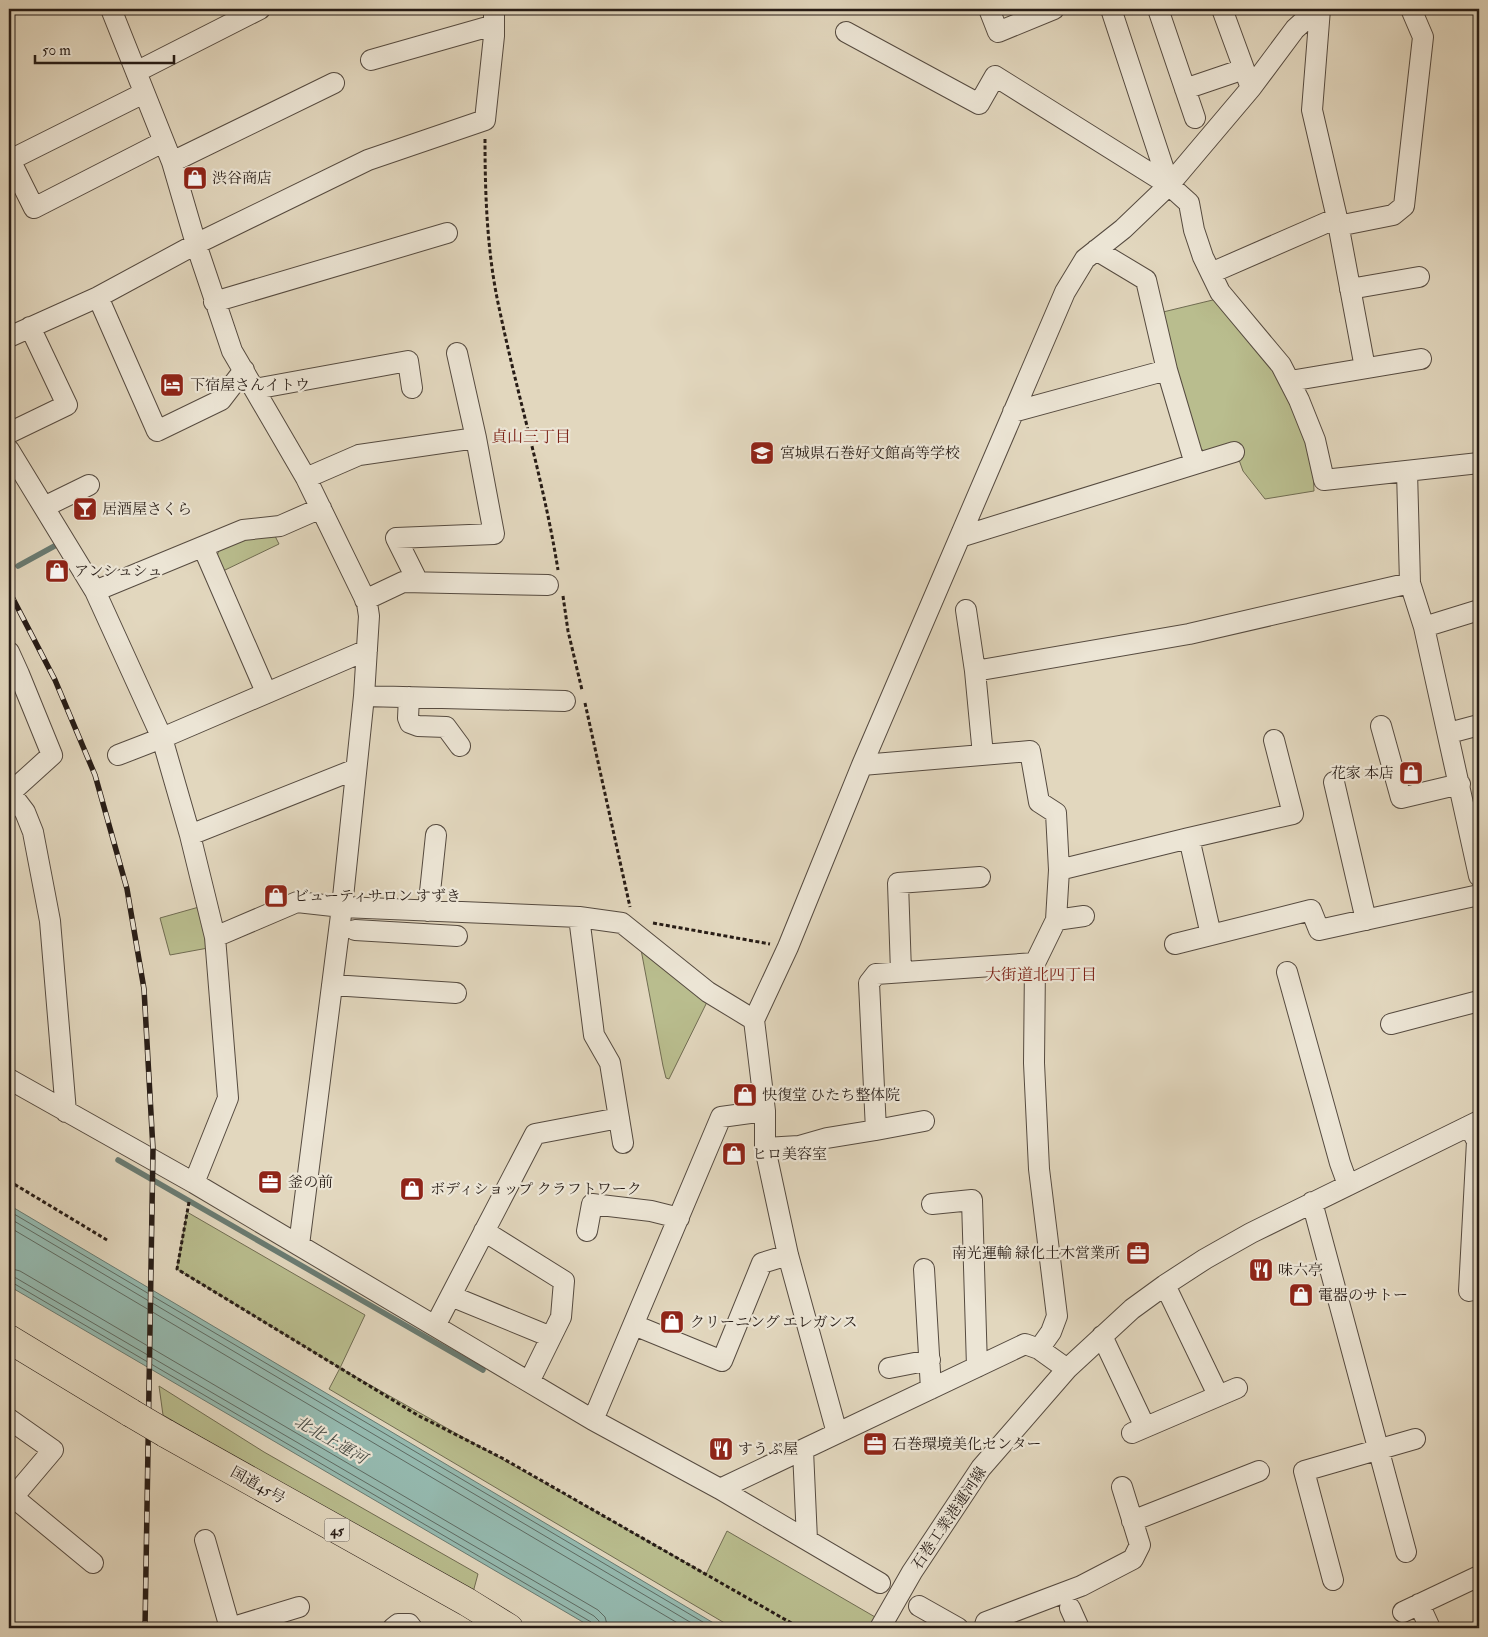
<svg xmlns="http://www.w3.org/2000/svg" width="1488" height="1637" font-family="'IM FELL Double Pica','Noto Serif JP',serif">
<rect width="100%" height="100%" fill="#e2d7be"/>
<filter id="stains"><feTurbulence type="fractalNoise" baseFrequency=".004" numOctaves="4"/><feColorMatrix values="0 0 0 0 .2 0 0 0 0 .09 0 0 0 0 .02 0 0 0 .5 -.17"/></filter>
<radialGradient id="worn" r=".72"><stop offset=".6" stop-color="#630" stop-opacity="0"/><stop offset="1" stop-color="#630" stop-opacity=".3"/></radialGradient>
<path fill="#b9bd8e" stroke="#706c52" d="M 1221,298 L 1276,367 L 1312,447 L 1314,491 L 1265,499 L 1243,471 L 1234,446 L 1209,454 L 1198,447 L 1180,383 L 1163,312 Z
M 274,534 L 279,544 L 223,571 L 216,559 L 219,550 L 245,537 Z
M 199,907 L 208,948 L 170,955 L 160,918 Z
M 639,939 L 709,998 L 669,1079 L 666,1078 L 663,1066 Z
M 187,1212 L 365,1315 L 340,1368 L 706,1574 L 727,1531 L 894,1628 L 733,1628 L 329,1389 L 340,1368 L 177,1269 Z
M 159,1386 L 264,1452 L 478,1574 L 472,1596 L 163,1415 Z"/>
<path fill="#95bab0" stroke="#697b72" d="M 9,1205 L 722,1628 L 593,1628 L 9,1286 Z"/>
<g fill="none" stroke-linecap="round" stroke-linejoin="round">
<path stroke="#5e6b63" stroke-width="1" d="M 9,1211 L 713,1628
M 9,1218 L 700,1628
M 9,1227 L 686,1628
M 9,1268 L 20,1271 L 598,1610 L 605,1617 L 608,1628
M 9,1276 L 16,1278 L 594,1616 L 599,1621 L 600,1628
M 9,1282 L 13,1283 L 591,1622 L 594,1628"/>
<path stroke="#697b72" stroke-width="5.5" d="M 18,566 L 60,543
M 118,1160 L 483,1370"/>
<defs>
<path id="minor" d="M 111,9 L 172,162 L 196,244 L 232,351 L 306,478 L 367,603 L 369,616 L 364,696 L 342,907 L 299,1245
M 989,9 L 998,32 L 1054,9
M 1111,9 L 1169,185
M 1158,9 L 1195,118
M 1222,9 L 1251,88
M 1320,9 L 1312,110 L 1337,218 L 1365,368
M 846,32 L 979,104 L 995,76 L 1169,185 L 1189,203 L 1194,230 L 1203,257 L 1220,292 L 1281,365 L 1299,400 L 1315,440 L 1324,480 L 1479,463
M 371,60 L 494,25
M 136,72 L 260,9
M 1185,89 L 1244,69
M 144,93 L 10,160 L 34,208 L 163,142
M 172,162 L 334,83
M 1338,226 L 1393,215 L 1404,206 L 1423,37 L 1411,9
M 1096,250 L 1146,280 L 1167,370
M 1211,273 L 1337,218
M 1350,289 L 1419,277
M 98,297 L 157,431 L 221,400 L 244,370
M 214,302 L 447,233
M 9,337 L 98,297 L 196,244 L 368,160 L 485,120 L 494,36 L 494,9
M 1290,381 L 1421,359
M 255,389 L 408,361 L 412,388
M 9,433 L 67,405 L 30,327
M 9,450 L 95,591 L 162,738 L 190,835 L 215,937 L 297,902 L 342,907 L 579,917 L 622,923 L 708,992 L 754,1020
M 1195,464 L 1234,452
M 1407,471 L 1410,583 L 1424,627 L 1479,876
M 306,478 L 359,455 L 476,438 L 457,353
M 44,507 L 89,485
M 960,537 L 1195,464 L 1167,370 L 1013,412
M 203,547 L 266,692
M 418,582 L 396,538 L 494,534 L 476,438
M 95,591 L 243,530 L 280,526 L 321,508
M 365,600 L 403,582 L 548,585
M 966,610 L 975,671 L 983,755
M 1424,627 L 1479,610
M 9,652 L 19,674 L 52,755 L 10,793
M 975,671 L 1189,634 L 1410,583
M 364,696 L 565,701
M 409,697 L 408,718 L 410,723 L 418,726 L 446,727 L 460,746
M 1381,726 L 1401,798 L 1460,784
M 1449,733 L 1479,725
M 118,755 L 162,738 L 367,650
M 862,765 L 1030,751 L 1039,802 L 1056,813 L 1059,870 L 1056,920 L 1035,963 L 1034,1063 L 1039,1169 L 1057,1316 L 1051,1332 L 1039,1349
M 1334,782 L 1366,920
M 9,791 L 25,812 L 33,832 L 50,921 L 66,1112
M 190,835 L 356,769
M 1059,870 L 1189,838
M 428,911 L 436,835
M 579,917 L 594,1035 L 610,1063 L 623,1143
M 1056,920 L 1084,916
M 355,930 L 457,936
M 1211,935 L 1189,838 L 1293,814 L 1274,740
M 1175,944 L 1311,910 L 1319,930 L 1479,895
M 901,972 L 898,883 L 980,877
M 1287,972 L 1340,1163 L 1348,1185
M 332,985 L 456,993
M 1391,1024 L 1479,1001
M 9,1079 L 194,1183 L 593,1420 L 720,1489 L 880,1583
M 1469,1126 L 1477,1141 L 1469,1291
M 876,1130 L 924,1121
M 765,1148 L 799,1146 L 827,1138 L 876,1130 L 869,983 L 876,974 L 1035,963
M 194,1183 L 228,1098 L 215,937
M 1312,1202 L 1406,1552
M 932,1204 L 972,1200 L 977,1367
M 484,1231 L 564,1281 L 561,1317 L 529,1382
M 587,1231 L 592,1204 L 651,1211 L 679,1218
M 924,1269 L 931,1389
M 1165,1285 L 1218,1395
M 451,1296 L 551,1337
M 634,1325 L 722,1361 L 762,1263 L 788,1255
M 435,1326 L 535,1134 L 619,1118
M 1102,1336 L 1145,1427
M 889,1368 L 930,1360
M 9,1419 L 53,1450 L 9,1502
M 593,1420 L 721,1117 L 765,1111
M 837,1433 L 788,1255 L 765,1148 L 765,1111 L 754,1020 L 788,947 L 862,765 L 1065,292 L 1085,259 L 1123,229 L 1169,185 L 1251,88 L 1295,29 L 1317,9
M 1132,1433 L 1237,1388
M 803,1450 L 807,1540
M 720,1489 L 1025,1344 L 1039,1349 L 1067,1369
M 13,1497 L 93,1563
M 1132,1521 L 1259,1471
M 205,1540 L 230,1628
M 1333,1580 L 1304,1471 L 1415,1439
M 1419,1604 L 1430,1628
M 919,1606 L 958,1628
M 1070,1608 L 1079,1628
M 1403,1612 L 1479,1576
M 230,1628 L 299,1607
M 393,1628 L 398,1624 L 409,1624 L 412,1628
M 880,1628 L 912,1572 L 981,1468 L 1067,1369 L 1132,1309 L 1165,1285 L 1205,1259 L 1251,1233 L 1479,1121
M 984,1628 L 986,1622 L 1081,1586 L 1133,1559 L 1140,1545 L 1122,1487"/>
<path id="highway" d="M 9,1339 L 131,1413
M 165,1433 L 467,1602 L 509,1628"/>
</defs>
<use href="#minor" stroke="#564b40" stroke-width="22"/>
<use href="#highway" stroke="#271c16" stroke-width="29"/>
<path stroke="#271c16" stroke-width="3" stroke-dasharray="4 2.5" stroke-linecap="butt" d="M 485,139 C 485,196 487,255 500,312 C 518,398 544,482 558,570
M 563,596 L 568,631 L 582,690
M 585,703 L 630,907
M 653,923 L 770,944
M 9,1181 L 107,1240
M 189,1202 L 177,1269 L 419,1416 L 502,1458 L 800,1628"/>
<use href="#minor" stroke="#ece5d5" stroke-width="20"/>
<use href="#highway" stroke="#e2d7be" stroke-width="28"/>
<defs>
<path id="rail" d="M 9,591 L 55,680 L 95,775 L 127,889 L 144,989 L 153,1149 L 145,1628"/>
</defs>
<use href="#rail" stroke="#271c16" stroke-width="5.5"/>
<use href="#rail" stroke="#ece5d5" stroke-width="4" stroke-dasharray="11" stroke-linecap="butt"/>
<defs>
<path id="highway-bridge" d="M 131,1413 L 165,1433"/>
</defs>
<use href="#highway-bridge" stroke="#271c16" stroke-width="29" stroke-linecap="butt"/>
<use href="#highway-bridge" stroke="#e2d7be" stroke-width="28"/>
</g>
<defs>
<symbol id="shop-square" viewBox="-11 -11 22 22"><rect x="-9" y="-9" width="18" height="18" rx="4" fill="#8f2418" stroke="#ece5d5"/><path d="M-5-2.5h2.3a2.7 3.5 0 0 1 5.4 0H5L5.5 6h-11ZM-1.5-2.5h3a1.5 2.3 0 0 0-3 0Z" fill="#fff"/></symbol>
<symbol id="hotel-square" viewBox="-11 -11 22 22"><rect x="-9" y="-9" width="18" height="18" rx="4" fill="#8f2418" stroke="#ece5d5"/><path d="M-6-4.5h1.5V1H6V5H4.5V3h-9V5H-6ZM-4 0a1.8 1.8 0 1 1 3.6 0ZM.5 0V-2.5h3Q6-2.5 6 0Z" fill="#fff"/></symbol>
<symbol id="school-square" viewBox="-11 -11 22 22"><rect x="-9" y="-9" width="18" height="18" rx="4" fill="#8f2418" stroke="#ece5d5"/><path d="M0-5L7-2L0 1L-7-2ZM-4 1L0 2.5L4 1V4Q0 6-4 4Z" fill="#fff"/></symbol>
<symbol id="bar-square" viewBox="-11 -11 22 22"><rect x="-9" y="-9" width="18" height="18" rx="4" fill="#8f2418" stroke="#ece5d5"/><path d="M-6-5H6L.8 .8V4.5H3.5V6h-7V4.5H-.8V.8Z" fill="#fff"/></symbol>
<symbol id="office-square" viewBox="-11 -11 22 22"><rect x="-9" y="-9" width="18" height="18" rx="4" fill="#8f2418" stroke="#ece5d5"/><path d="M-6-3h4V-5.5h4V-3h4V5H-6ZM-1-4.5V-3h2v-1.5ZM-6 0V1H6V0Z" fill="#fff"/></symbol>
<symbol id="restaurant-square" viewBox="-11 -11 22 22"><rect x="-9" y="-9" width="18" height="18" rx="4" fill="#8f2418" stroke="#ece5d5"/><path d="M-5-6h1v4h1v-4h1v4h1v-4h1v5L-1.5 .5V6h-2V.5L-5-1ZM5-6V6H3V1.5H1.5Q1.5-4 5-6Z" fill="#fff"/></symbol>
</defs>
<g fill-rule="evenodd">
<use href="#shop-square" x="181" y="164" width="28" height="28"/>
<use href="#hotel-square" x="158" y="371" width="28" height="28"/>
<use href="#school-square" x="748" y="439" width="28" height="28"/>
<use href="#bar-square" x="71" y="495" width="28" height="28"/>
<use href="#shop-square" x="43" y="557" width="28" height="28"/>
<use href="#shop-square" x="1397" y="759" width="28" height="28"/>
<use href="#shop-square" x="262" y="882" width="28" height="28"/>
<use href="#shop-square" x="731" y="1081" width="28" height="28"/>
<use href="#shop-square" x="720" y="1140" width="28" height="28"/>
<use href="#office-square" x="256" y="1168" width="28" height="28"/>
<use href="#shop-square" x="398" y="1175" width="28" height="28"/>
<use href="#office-square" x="1124" y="1239" width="28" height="28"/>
<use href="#restaurant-square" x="1247" y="1256" width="28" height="28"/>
<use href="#shop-square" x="1287" y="1281" width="28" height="28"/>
<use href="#shop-square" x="658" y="1308" width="28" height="28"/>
<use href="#office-square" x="861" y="1430" width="28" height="28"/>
<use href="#restaurant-square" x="707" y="1435" width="28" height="28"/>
</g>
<g text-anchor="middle" stroke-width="4.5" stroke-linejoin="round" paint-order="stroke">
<rect fill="#ece5d5" stroke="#62584f" stroke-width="1" x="324.5" y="1518.5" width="25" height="23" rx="4"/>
<g font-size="14" font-weight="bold" fill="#271c16">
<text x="337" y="1535">45</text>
</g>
<g font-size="15" fill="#271c16" stroke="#ece5d5" text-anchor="start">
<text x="212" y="183">渋谷商店</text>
<text x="190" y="390">下宿屋さんイトウ</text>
<text x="780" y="458">宮城県石巻好文館高等学校</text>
<text x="102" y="514">居酒屋さくら</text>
<text x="74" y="576">アンシュシュ</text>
<text x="1394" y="778" text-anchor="end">花家 本店</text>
<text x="294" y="901">ビューティサロン すずき</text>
<text x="762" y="1100">快復堂 ひたち整体院</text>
<text x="752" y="1159">ヒロ美容室</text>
<text x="288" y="1187">釜の前</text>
<text x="430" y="1194">ボディショップ クラフトワーク</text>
<text x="1120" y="1258" text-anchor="end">南光運輸 緑化土木営業所</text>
<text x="1278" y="1275">味六亭</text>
<text x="1318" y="1300">電器のサトー</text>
<text x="690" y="1327">クリーニング エレガンス</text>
<text x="892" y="1449">石巻環境美化センター</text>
<text x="738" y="1454">すうぷ屋</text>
</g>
<g font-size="15" fill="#271c16" stroke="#ece5d5">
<text transform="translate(258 1485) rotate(29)" y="5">国道45号</text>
<text transform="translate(949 1518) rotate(-56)" y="5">石巻工業港運河線</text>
</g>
<g font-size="16" fill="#7a1f14" stroke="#ece5d5">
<text x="531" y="442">貞山三丁目</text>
<text x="1041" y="980">大街道北四丁目</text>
</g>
<g font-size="16" font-style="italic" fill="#484b44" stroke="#ece5d5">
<text transform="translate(331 1439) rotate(30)" y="6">北北上運河</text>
</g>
</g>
<rect width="1488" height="1637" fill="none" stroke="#e2d7be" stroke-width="30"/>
<rect x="10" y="10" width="1468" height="1617" fill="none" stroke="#271c16" stroke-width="2.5"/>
<rect x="15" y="15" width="1458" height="1607" fill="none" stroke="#271c16"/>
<path d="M35 55v8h139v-8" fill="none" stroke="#271c16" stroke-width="2.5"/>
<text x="42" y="55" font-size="15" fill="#271c16" stroke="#ece5d5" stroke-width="4" paint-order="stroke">50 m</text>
<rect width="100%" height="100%" filter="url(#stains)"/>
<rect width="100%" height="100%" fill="url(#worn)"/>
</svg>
